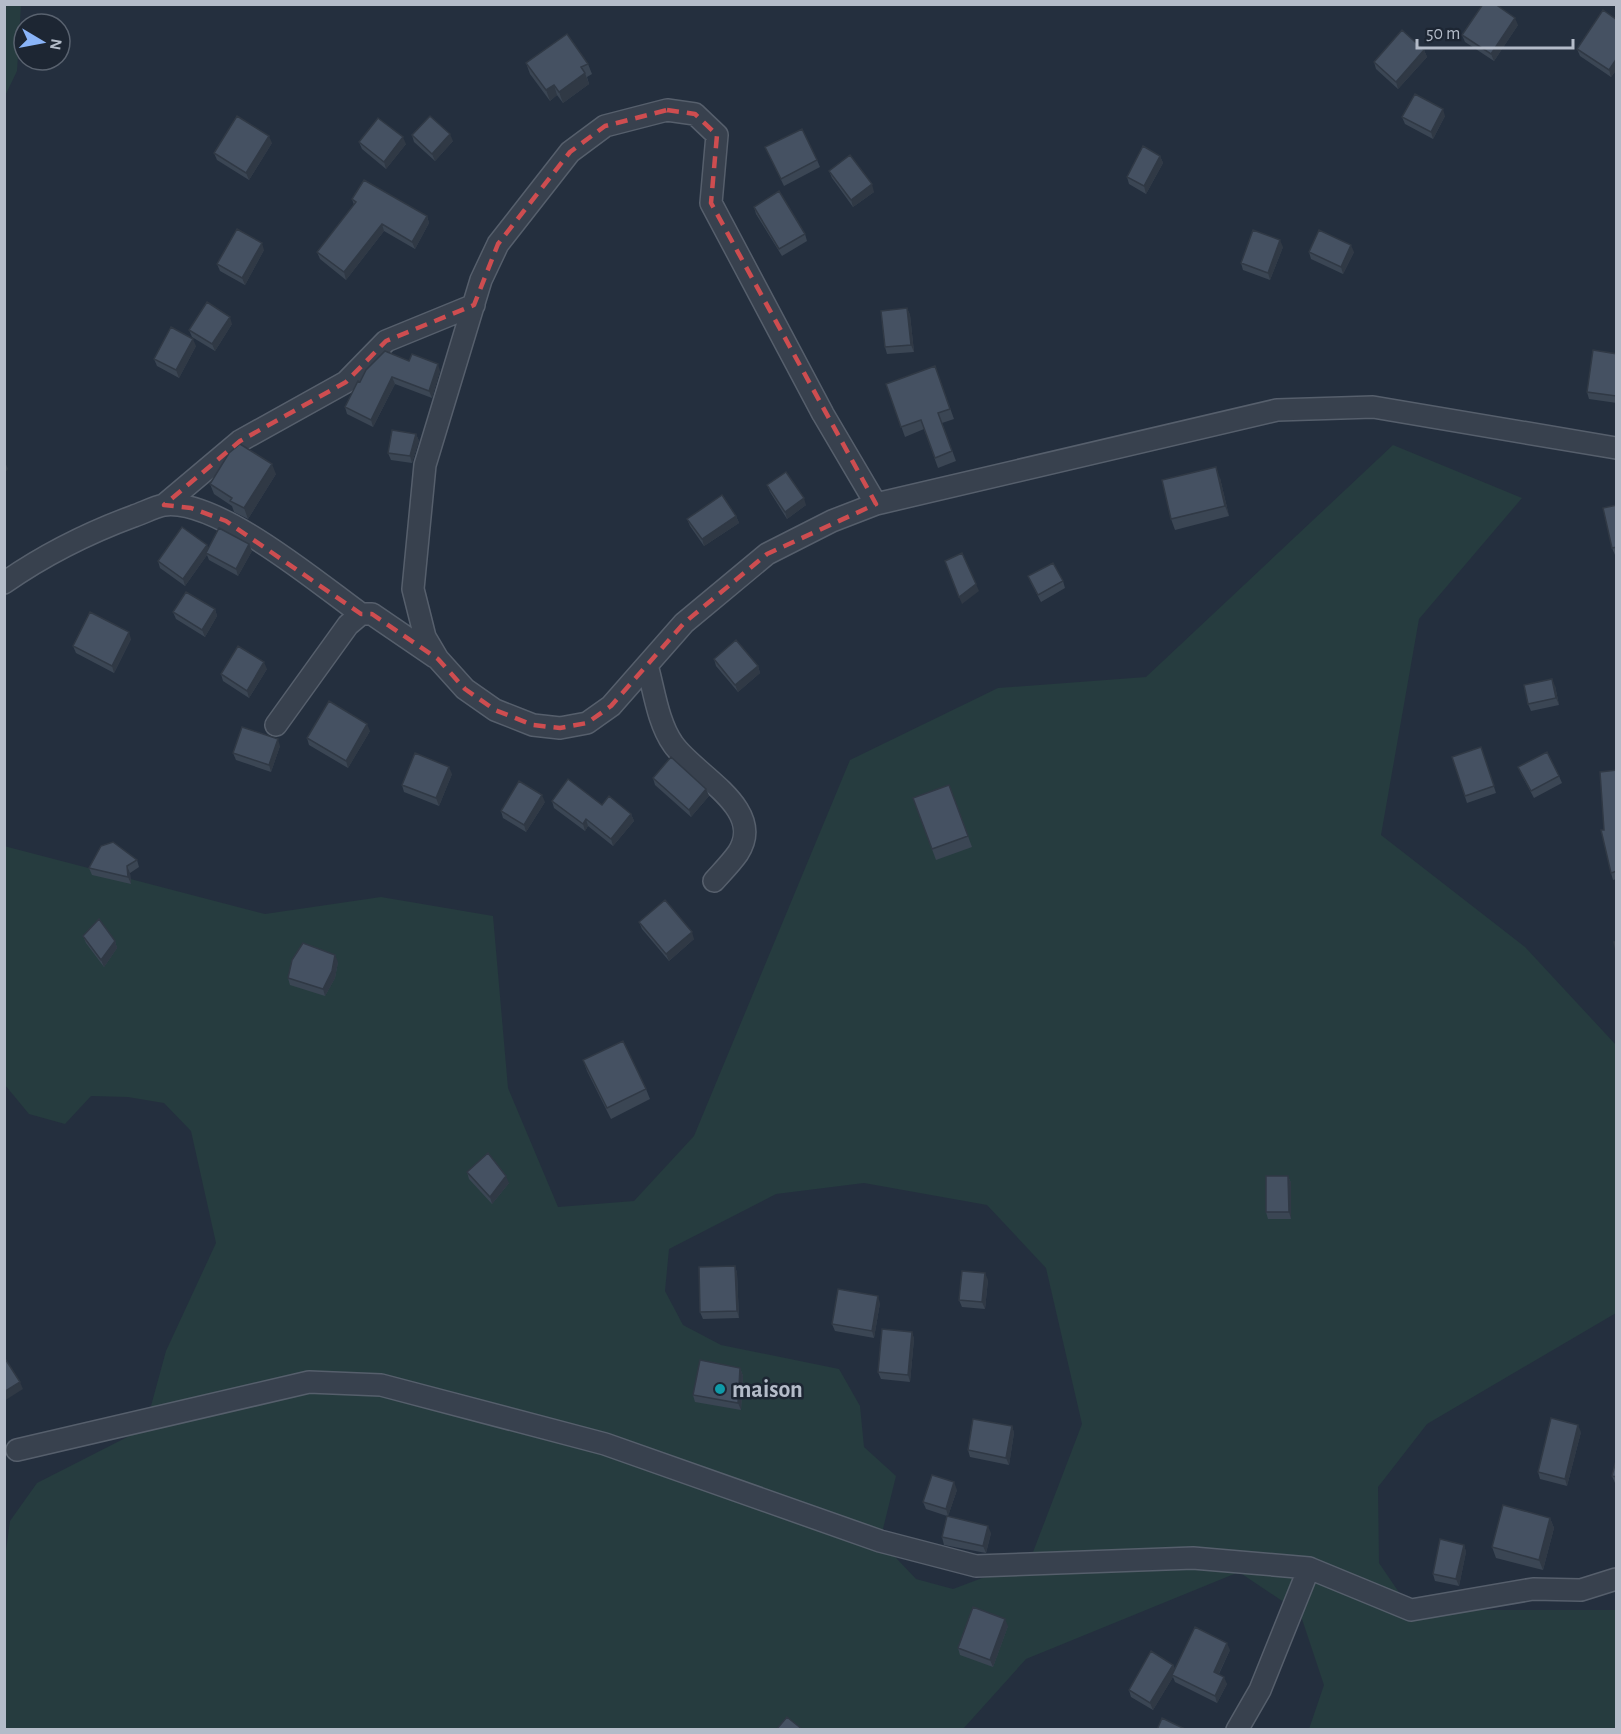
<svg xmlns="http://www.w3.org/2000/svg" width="1621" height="1734" font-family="'Alegreya Sans',sans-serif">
<rect width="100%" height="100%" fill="#242f3e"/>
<path fill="#263c3f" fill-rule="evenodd" d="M 5,4 L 21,5 L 17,71 L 5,96 Z
M 1393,445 L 1522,498 L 1419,619 L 1381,835 L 1525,947 L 1616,1045 L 1616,1313 L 1427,1424 L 1378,1487 L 1379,1563 L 1411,1610 L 1616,1610 L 1616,1729 L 1309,1729 L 1324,1685 L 1300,1613 L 1239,1572 L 1026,1659 L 963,1729 L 5,1729 L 4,1565 L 10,1521 L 37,1483 L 145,1428 L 166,1351 L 216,1243 L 191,1131 L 164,1103 L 128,1097 L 91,1096 L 65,1124 L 29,1114 L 5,1085 L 4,846 L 265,914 L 381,897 L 493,916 L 508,1088 L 558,1207 L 634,1201 L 694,1136 L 850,760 L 998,688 L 1146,677 ZM 864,1183 L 987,1205 L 1046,1268 L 1082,1424 L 1030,1560 L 953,1589 L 916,1579 L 880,1541 L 896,1476 L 864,1447 L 860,1406 L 839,1369 L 721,1345 L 683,1325 L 665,1291 L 669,1249 L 776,1194 Z"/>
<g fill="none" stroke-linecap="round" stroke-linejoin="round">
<defs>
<path id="minor" d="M 876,504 L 823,414 L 711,203 L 717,135 L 695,114 L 667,110 L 605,126 L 570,152 L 498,244 L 481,280 L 425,465 L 413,589 L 425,637 L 438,659 L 465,689 L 495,710 L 533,725 L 560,728 L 587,723 L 611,706 L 684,623 L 767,554 L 832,521 L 876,504 L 1277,410 L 1373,407 L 1616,448
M 164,505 L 240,441 L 346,382 L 386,341 L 474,305
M 4,583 C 44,555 88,533 134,516 C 143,513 154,507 164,505 C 217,498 318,583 361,614
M 647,665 C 654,690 658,723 673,744 C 694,775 767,808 738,853 C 731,863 722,872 714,881
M 276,725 L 348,625 L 361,614 L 372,614 L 435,657
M 17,1450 L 309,1382 L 381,1385 L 605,1444 L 880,1541 L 976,1566 L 1193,1558 L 1309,1568 L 1411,1610 L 1533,1589 L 1581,1590 L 1616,1579
M 1237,1730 L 1260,1690 L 1309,1568"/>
</defs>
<use href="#minor" stroke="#565f6c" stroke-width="24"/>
<use href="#minor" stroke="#38414e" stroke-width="21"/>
</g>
<path fill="#3b4654" d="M 1617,20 L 1617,69 L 1611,77 L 1580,56 L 1577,49 Z
M 1518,25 L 1494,61 L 1465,42 L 1462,35 Z
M 1424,50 L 1427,57 L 1398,89 L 1376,69 L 1374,62 Z
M 526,63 L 588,64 L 592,74 L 587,77 L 589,84 L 563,103 L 557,95 L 550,101 L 530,74 Z
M 1445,116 L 1433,139 L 1405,124 L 1402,117 Z
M 412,135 L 453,141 L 435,161 L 414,142 Z
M 359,142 L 406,144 L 386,169 L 362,149 Z
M 272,143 L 249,180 L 217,160 L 214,153 Z
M 765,147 L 817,160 L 820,167 L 784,186 Z
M 1160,156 L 1163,163 L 1146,194 L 1129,184 L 1127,177 Z
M 829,171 L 874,192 L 853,207 L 832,178 Z
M 352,199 L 427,216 L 429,223 L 415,249 L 384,231 L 346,280 L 320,259 L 317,252 L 354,205 Z
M 754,207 L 805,234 L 807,241 L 782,256 L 756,214 Z
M 1283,247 L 1270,280 L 1243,270 L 1241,263 Z
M 264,250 L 245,285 L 220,271 L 217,264 Z
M 1309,252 L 1354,252 L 1343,274 L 1311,259 Z
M 907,308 L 910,315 L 914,352 L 887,354 L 885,347 Z
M 232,324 L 215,351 L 192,337 L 189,330 Z
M 196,346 L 179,378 L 157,366 L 154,359 Z
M 1617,354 L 1617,403 L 1589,399 L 1587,392 Z
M 409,361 L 440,371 L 432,398 L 395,384 L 373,427 L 347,414 L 345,407 L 360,382 Z
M 935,366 L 954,419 L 942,423 L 956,461 L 938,468 L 924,429 L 905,437 L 886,384 Z
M 416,434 L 419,441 L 412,463 L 391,460 L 388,453 Z
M 276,474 L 248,519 L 234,512 L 232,506 L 214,494 L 210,484 Z
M 1220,478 L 1229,516 L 1175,530 L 1171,519 Z
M 767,485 L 806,505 L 787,519 L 770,492 Z
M 1617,505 L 1617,555 L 1615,555 L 1612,548 Z
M 736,516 L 739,523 L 704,546 L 690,526 L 687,519 Z
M 207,545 L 208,549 L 252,551 L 238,576 L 209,560 L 207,555 L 185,586 L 160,568 L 158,561 Z
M 1028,576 L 1063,581 L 1065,588 L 1041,602 L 1031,583 Z
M 215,609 L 217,616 L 205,637 L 176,619 L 173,612 Z
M 131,639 L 114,673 L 76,653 L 73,646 Z
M 714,659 L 758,666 L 760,673 L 738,692 L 716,666 Z
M 267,669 L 249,698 L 223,681 L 221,674 Z
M 1555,686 L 1559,705 L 1531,711 L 1528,704 Z
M 370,731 L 348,768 L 309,745 L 307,738 Z
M 280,746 L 271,772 L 236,760 L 233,753 Z
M 1481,747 L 1496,793 L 1467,803 L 1452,757 Z
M 1518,767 L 1559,776 L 1562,783 L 1534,798 L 1521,774 Z
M 1617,770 L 1617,879 L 1613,880 L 1611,873 Z
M 452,774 L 439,806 L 404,792 L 402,785 Z
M 653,778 L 706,789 L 709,796 L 691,817 L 655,785 Z
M 949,785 L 972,847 L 936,860 L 913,798 Z
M 552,801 L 602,805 L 631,814 L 634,821 L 613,846 L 588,826 L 585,831 L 554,808 Z
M 545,802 L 526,832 L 503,818 L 501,811 Z
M 137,860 L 139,867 L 130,873 L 131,884 L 92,875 L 89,868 Z
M 639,922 L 694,939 L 669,961 L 642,929 Z
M 83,936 L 115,941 L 117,948 L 104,967 L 86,943 Z
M 338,962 L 335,978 L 325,996 L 290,985 L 288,978 Z
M 583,1060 L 646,1089 L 650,1099 L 611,1119 L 587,1071 Z
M 467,1172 L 509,1183 L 492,1204 L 469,1179 Z
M 1288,1176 L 1291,1183 L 1291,1219 L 1268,1219 L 1266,1212 Z
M 735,1266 L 737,1273 L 739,1318 L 703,1319 L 700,1312 Z
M 988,1280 L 985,1309 L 962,1307 L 959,1300 Z
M 880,1303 L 874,1338 L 835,1331 L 832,1324 Z
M 912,1332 L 914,1339 L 910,1382 L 881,1379 L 878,1372 Z
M 740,1368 L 743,1376 L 741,1410 L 695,1402 L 693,1395 Z
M 1012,1426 L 1014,1433 L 1009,1465 L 970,1457 L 968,1450 Z
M 1581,1432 L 1567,1486 L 1540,1479 L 1538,1472 Z
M 1617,1457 L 1617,1483 L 1615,1483 L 1612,1476 Z
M 957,1490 L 948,1516 L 991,1533 L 986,1553 L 944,1545 L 942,1537 L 947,1516 L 926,1509 L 923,1502 Z
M 1550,1518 L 1554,1528 L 1543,1570 L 1496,1558 L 1492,1547 Z
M 1464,1545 L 1466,1552 L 1459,1586 L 1435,1581 L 1433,1574 Z
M 1008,1626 L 993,1667 L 960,1655 L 958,1648 Z
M 1230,1650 L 1219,1674 L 1227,1684 L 1217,1703 L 1175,1682 L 1173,1677 L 1153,1710 L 1131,1697 L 1129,1690 L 1173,1665 L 1175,1669 Z"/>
<path fill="#303945" d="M 1515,18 L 1518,25 L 1494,61 L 1491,54 Z
M 1424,50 L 1427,57 L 1398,89 L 1396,82 Z
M 1617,58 L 1617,69 L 1611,77 L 1609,70 Z
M 585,73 L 589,84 L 563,103 L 559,92 Z
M 554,85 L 557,95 L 550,101 L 546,90 Z
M 1443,109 L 1445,116 L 1433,139 L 1431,132 Z
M 450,134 L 453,141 L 435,161 L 432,154 Z
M 269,136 L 272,143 L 249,180 L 246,173 Z
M 403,137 L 406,144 L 386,169 L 384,162 Z
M 1160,156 L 1163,163 L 1146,194 L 1144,186 Z
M 872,184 L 874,192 L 853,207 L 851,200 Z
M 427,216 L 429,223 L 415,249 L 412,242 Z
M 382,224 L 384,231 L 346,280 L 344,272 Z
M 1280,240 L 1283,247 L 1270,280 L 1268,273 Z
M 262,243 L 264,250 L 245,285 L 242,278 Z
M 1351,245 L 1354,252 L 1343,274 L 1341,267 Z
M 907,308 L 910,315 L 914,352 L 911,345 Z
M 230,317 L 232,324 L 215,351 L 212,344 Z
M 193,339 L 196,346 L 179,378 L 176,370 Z
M 438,364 L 440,371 L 432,398 L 429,391 Z
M 392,377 L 395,384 L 373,427 L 371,420 Z
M 416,434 L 419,441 L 412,463 L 410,456 Z
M 5,462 L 8,469 L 4,474 L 4,463 Z
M 272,464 L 276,474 L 248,519 L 244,508 Z
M 1216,467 L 1220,478 L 1229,516 L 1225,506 Z
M 804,498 L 806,505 L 787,519 L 785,512 Z
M 736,516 L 739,523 L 704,546 L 702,539 Z
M 249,544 L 252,551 L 238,576 L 236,569 Z
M 207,545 L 209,552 L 206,553 L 207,555 L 185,586 L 183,579 Z
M 976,584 L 979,591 L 962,604 L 959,597 Z
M 215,609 L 217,616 L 205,637 L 202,630 Z
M 129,632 L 131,639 L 114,673 L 112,666 Z
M 264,662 L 267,669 L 249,698 L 247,691 Z
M 758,666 L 760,673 L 738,692 L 735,685 Z
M 1552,679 L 1555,686 L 1559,705 L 1556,698 Z
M 367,724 L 370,731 L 348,768 L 346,761 Z
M 278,739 L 280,746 L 271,772 L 269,765 Z
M 449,767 L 452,774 L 439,806 L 436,798 Z
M 706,789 L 709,796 L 691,817 L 689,810 Z
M 542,795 L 545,802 L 526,832 L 524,825 Z
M 631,814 L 634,821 L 613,846 L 611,839 Z
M 586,819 L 588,826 L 585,831 L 583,824 Z
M 127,866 L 130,873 L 131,884 L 128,877 Z
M 692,932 L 694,939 L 669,961 L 666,954 Z
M 115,941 L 117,948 L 104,967 L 101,960 Z
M 335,955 L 338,962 L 335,978 L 325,996 L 323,989 Z
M 506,1176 L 509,1183 L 492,1204 L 490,1197 Z
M 1288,1176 L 1291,1183 L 1291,1219 L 1289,1212 Z
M 735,1266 L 737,1273 L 739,1318 L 737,1311 Z
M 985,1273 L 988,1280 L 985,1309 L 982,1302 Z
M 878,1296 L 880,1303 L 874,1338 L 872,1331 Z
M 912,1332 L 914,1339 L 910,1382 L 908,1375 Z
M 740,1368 L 743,1376 L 741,1410 L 738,1403 Z
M 20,1382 L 23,1389 L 4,1401 L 4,1392 Z
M 1578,1425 L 1581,1432 L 1567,1486 L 1565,1479 Z
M 1012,1426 L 1014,1433 L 1009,1465 L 1006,1458 Z
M 954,1482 L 957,1490 L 948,1516 L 946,1509 Z
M 1550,1518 L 1554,1528 L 1543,1570 L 1539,1560 Z
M 988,1526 L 991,1533 L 986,1553 L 983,1546 Z
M 1464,1545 L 1466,1552 L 1459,1586 L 1456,1579 Z
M 1005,1619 L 1008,1626 L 993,1667 L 990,1660 Z
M 1227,1643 L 1230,1650 L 1216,1679 L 1214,1672 Z
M 1173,1665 L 1176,1672 L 1172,1675 L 1173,1677 L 1153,1710 L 1150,1703 Z
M 1224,1677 L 1227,1684 L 1217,1703 L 1215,1696 Z"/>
<path fill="#455162" stroke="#303945" stroke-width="1.5" d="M 1483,4 L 1495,4 L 1515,18 L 1491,54 L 1462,35 Z
M 1603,10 L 1617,20 L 1617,58 L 1609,70 L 1577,49 Z
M 1402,30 L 1424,50 L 1396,82 L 1374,62 Z
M 567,34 L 588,64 L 581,67 L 585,73 L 559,92 L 554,85 L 546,90 L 526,63 Z
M 1415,94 L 1443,109 L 1431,132 L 1402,117 Z
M 237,116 L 269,136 L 246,173 L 214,153 Z
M 430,116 L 450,134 L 432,154 L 412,135 Z
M 378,118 L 403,137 L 384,162 L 359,142 Z
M 802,129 L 817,160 L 781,179 L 765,147 Z
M 1143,146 L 1160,156 L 1144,186 L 1127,177 Z
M 850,155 L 872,184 L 851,200 L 829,171 Z
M 364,180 L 427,216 L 412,242 L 382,224 L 344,272 L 317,252 L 356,202 L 352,199 Z
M 779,191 L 805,234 L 779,249 L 754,207 Z
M 237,229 L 262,243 L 242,278 L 217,264 Z
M 1253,230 L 1280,240 L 1268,273 L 1241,263 Z
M 1319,230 L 1351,245 L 1341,267 L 1309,252 Z
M 207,302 L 230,317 L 212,344 L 189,330 Z
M 907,308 L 911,345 L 885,347 L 881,311 Z
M 171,327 L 193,339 L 176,370 L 154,359 Z
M 1593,350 L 1617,354 L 1616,396 L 1587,392 Z
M 385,351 L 409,361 L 412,354 L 438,364 L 429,391 L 392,377 L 371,420 L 345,407 L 358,381 L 360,382 L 366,370 Z
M 935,366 L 950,409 L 938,413 L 952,451 L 935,458 L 921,420 L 901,427 L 886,384 Z
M 392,430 L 416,434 L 410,456 L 388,453 Z
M 240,444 L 272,464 L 244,508 L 230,501 L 232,498 L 210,484 L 229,453 Z
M 1216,467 L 1225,506 L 1171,519 L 1162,480 Z
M 786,472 L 804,498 L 785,512 L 767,485 Z
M 722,495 L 736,516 L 702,539 L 687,519 Z
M 1617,505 L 1617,547 L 1612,548 L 1603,508 Z
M 182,527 L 207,545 L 183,579 L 158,561 Z
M 219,528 L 249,544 L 236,569 L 206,553 Z
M 962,553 L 976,584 L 959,597 L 945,561 Z
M 1053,563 L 1063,581 L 1038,595 L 1028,576 Z
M 186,592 L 215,609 L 202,630 L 173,612 Z
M 90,612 L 129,632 L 112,666 L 73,646 Z
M 736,640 L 758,666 L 735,685 L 714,659 Z
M 238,646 L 264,662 L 247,691 L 221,674 Z
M 1552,679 L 1556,698 L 1528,704 L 1524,685 Z
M 329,701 L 367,724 L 346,761 L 307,738 Z
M 242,727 L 278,739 L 269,765 L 233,753 Z
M 1481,747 L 1494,786 L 1465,796 L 1452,757 Z
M 1547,752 L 1559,776 L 1531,791 L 1518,767 Z
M 415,753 L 449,767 L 436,798 L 402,785 Z
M 671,757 L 706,789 L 689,810 L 653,778 Z
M 1617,770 L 1617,871 L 1611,873 L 1601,830 L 1604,830 L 1600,772 Z
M 568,779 L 602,805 L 609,796 L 631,814 L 611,839 L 586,819 L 583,824 L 552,801 Z
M 519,781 L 542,795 L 524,825 L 501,811 Z
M 949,785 L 968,836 L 932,849 L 913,798 Z
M 113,842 L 137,860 L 127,866 L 128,877 L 89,868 L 101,846 Z
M 665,900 L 692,932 L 666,954 L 639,922 Z
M 99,919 L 115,941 L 101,960 L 83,936 Z
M 1617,941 L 1617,954 L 1614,942 Z
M 303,943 L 335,955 L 332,971 L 323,989 L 288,978 L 292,960 Z
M 623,1041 L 646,1089 L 607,1108 L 583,1060 Z
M 488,1153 L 506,1176 L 490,1197 L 467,1172 Z
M 1266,1176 L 1288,1176 L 1289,1212 L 1266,1212 Z
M 735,1266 L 737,1311 L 700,1312 L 699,1267 Z
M 962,1271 L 985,1273 L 982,1302 L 959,1300 Z
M 838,1289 L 878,1296 L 872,1331 L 832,1324 Z
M 882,1329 L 912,1332 L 908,1375 L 878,1372 Z
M 4,1357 L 20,1382 L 4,1392 Z
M 700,1360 L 740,1368 L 738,1403 L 693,1395 Z
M 1551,1418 L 1578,1425 L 1565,1479 L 1538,1472 Z
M 973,1419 L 1012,1426 L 1006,1458 L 968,1450 Z
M 1617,1457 L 1617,1477 L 1612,1476 Z
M 932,1475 L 954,1482 L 946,1509 L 923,1502 Z
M 1503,1505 L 1550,1518 L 1539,1560 L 1492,1547 Z
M 947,1516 L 988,1526 L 983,1546 L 942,1537 Z
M 1440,1539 L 1464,1545 L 1456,1579 L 1433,1574 Z
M 973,1607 L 1005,1619 L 990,1660 L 958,1648 Z
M 1195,1627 L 1227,1643 L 1214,1672 L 1224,1677 L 1215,1696 L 1172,1675 Z
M 1151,1651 L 1173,1665 L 1150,1703 L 1129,1690 Z
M 787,1717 L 803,1730 L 776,1730 Z
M 1162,1718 L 1187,1730 L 1157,1730 Z"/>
<path fill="none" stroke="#ce4d50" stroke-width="4.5" stroke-dasharray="12 8" stroke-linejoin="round" d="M 667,110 L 695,114 L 717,135 L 711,203 L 876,504 L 767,554 L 684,623 L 611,706 L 587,723 L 560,728 L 533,725 L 495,710 L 465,689 L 438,659 L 372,614 L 361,614 L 226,521 L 191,508 L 164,505 L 240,441 L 346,382 L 386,341 L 474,305 L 498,244 L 570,152 L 605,126 Z"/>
<circle fill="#0f9aa8" stroke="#1d2633" stroke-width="2" cx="720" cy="1389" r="6"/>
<g text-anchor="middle" stroke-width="5" stroke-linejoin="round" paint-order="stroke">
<g font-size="24" font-weight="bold" fill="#b4bcc9" stroke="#1d2633" text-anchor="start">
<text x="732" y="1397">maison</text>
</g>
</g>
<rect width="1621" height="1734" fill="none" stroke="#b4bcc9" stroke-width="12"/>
<g transform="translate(42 42) rotate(100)"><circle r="28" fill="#1d2633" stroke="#59626f" stroke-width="1.5"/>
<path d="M0-4.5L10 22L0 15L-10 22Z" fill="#8ab4f8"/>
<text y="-9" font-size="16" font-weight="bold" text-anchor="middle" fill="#b4bcc9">N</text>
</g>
<path d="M1417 39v9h156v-9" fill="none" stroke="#b4bcc9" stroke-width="3"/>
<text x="1426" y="39" font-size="18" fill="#b4bcc9" stroke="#1d2633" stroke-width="4.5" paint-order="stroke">50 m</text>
</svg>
